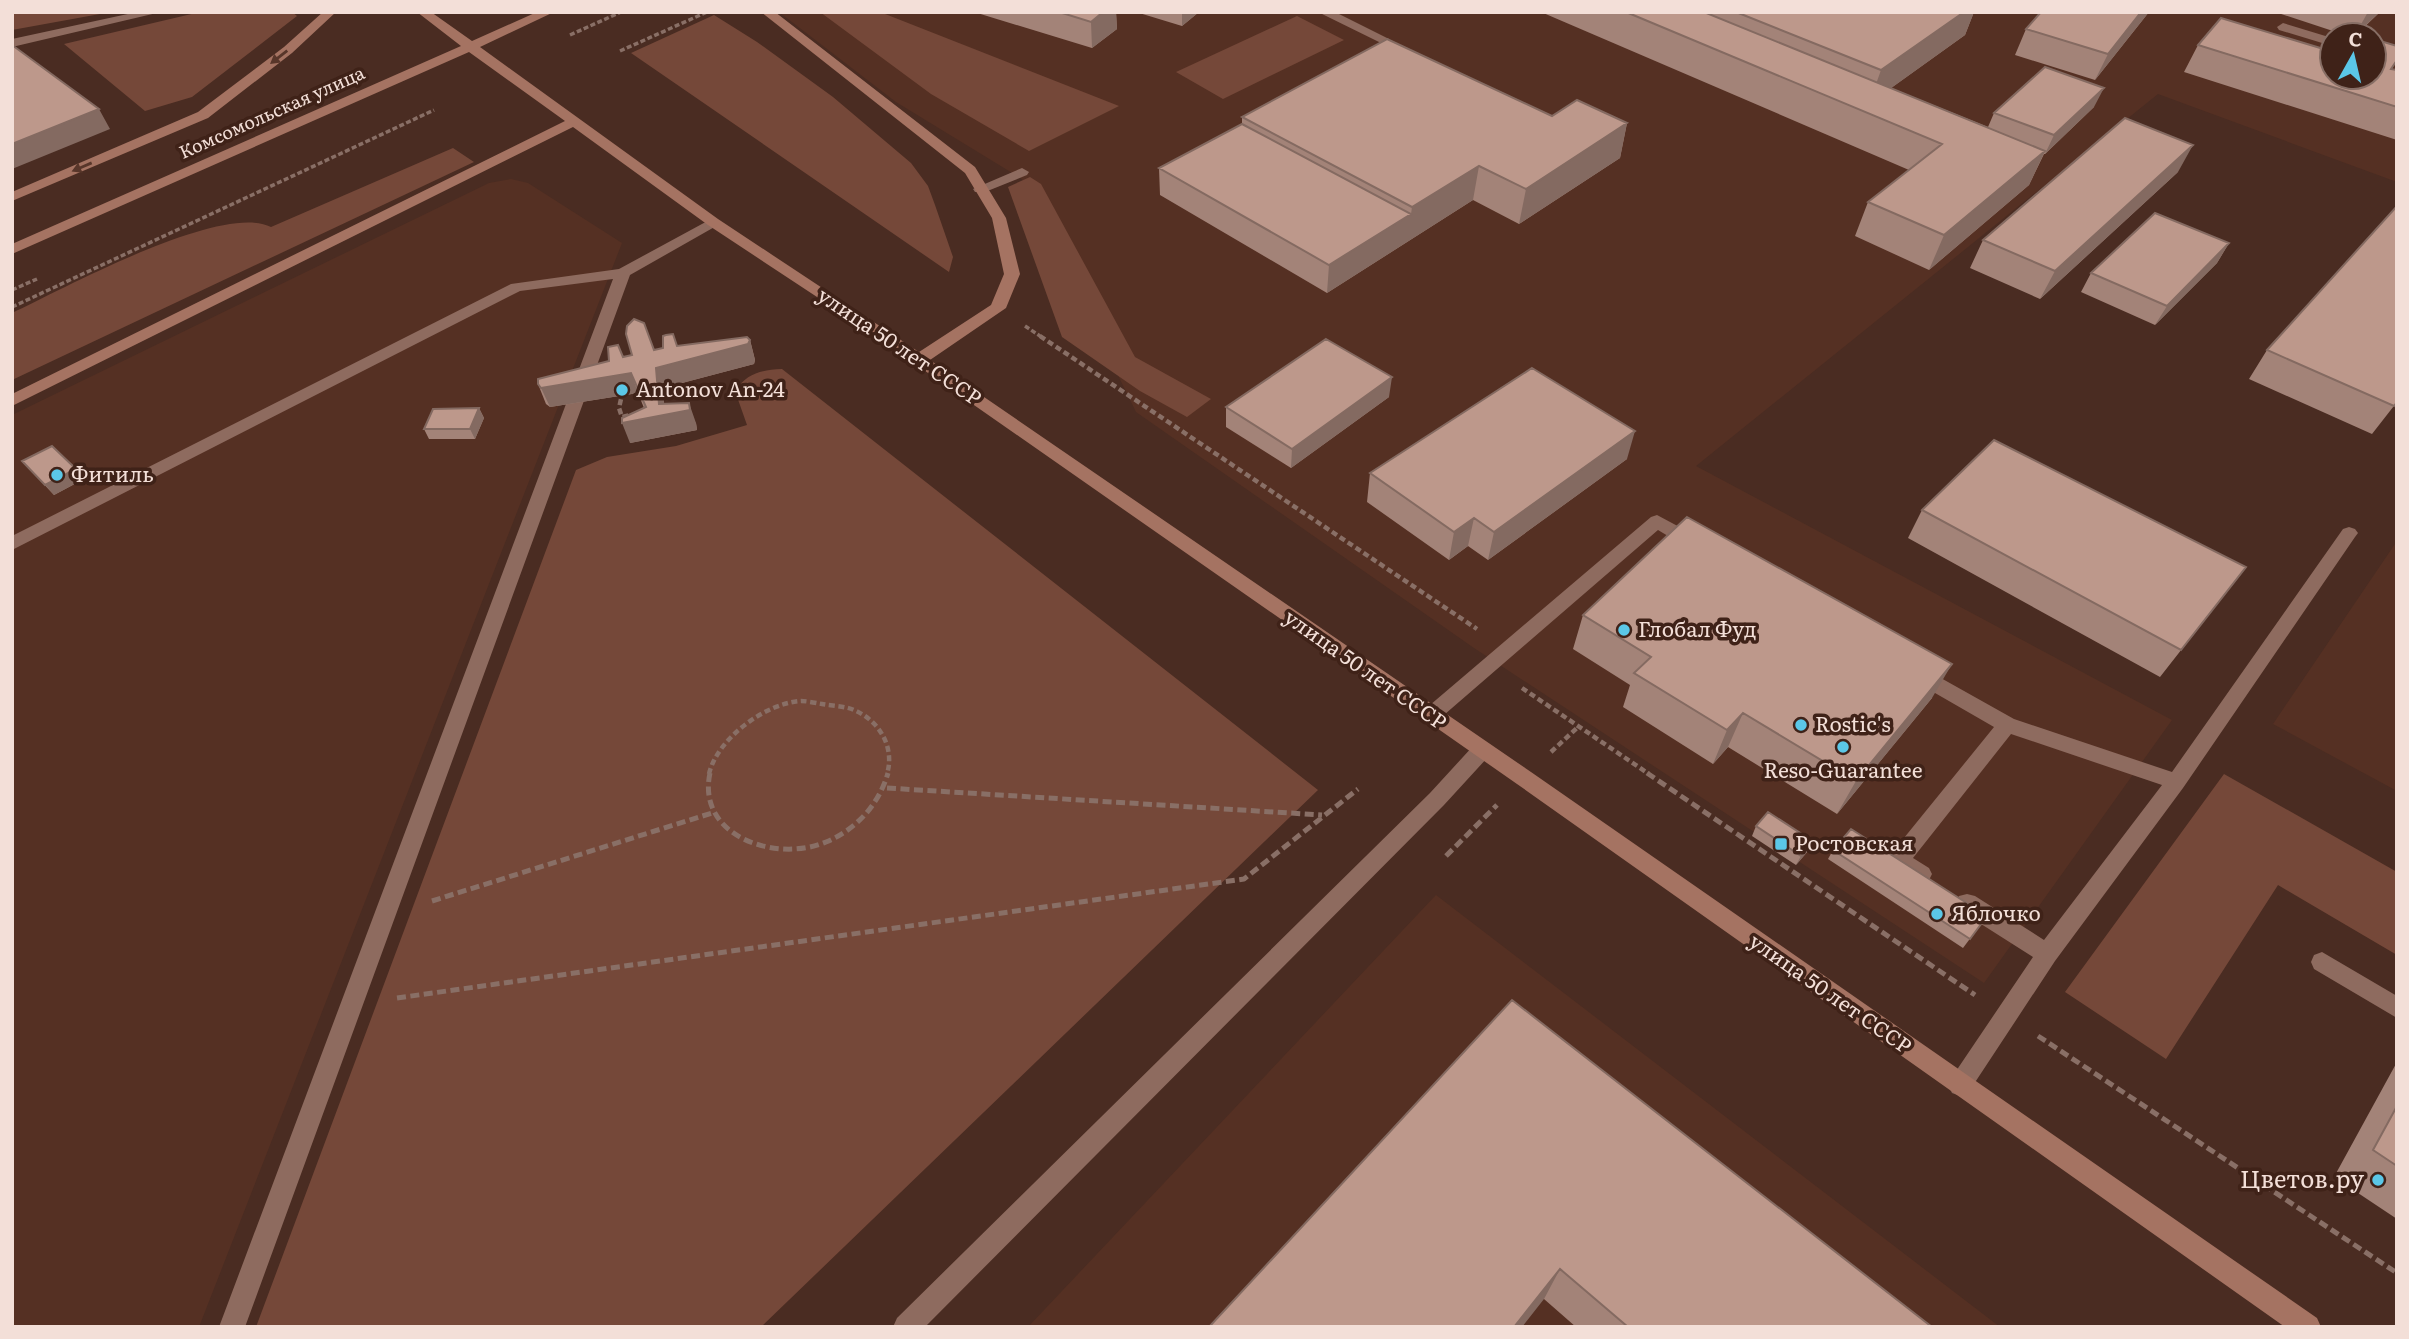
<svg xmlns="http://www.w3.org/2000/svg" width="2409" height="1339" font-family="Literata,serif">
<rect width="100%" height="100%" fill="#4a2c22"/>
<path fill="#553023" fill-rule="evenodd" d="M 779,12 L 2397,12 L 2397,182 L 2158,94 L 1696,466 L 2172,720 L 1984,983 L 1474,648 L 1136,412 L 1022,179 L 896,102 ZM 2332,35 L 2374,35 L 2374,77 L 2332,77 Z
M 511,179 L 528,183 L 622,243 L 199,1327 L 12,1327 L 12,415 L 489,183 Z
M 2397,541 L 2397,791 L 2273,724 Z
M 1436,895 L 2000,1327 L 1028,1327 Z"/>
<path fill="#754839" d="M 12,12 L 111,12 L 12,30 Z
M 200,12 L 292,12 L 297,16 L 192,97 L 145,111 L 64,44 Z
M 820,12 L 880,12 L 1119,106 L 1029,151 L 931,94 Z
M 714,15 L 757,42 L 833,97 L 911,163 L 928,186 L 935,205 L 953,257 L 949,272 L 631,53 Z
M 1297,16 L 1344,40 L 1223,99 L 1176,72 Z
M 453,148 L 474,162 L 12,380 L 12,313 C 65,288 222,202 271,227 Z
M 1030,177 L 1041,184 L 1135,357 L 1211,399 L 1187,417 L 1140,391 L 1062,337 L 1008,187 Z
M 782,369 L 1318,790 L 761,1327 L 256,1327 L 576,470 L 607,457 L 676,446 L 747,425 L 735,391 C 747,373 761,370 782,369 Z
M 2224,774 L 2397,872 L 2397,955 L 2278,885 L 2166,1059 L 2065,992 Z"/>
<g fill="none" stroke-linecap="round" stroke-linejoin="round">
<path stroke="#896f66" stroke-width="3.5" stroke-dasharray="5 2.5" stroke-linecap="butt" d="M 570,35 L 621,12
M 620,51 L 707,12
M 12,290 L 37,279
M 12,307 L 434,110
M 1025,326 L 1043,338"/>
<path stroke="#896f66" stroke-width="4.5" stroke-dasharray="6 3.5" stroke-linecap="butt" d="M 1040,336 L 1477,629
M 623,390 L 619,408 L 622,417 L 630,415
M 1522,688 L 1649,774
M 1551,752 L 1578,727
M 709,774 C 717,739 765,703 801,701 C 807,701 816,703 822,704 C 832,706 845,706 854,710 C 880,721 895,748 887,774"/>
<path stroke="#896f66" stroke-width="5" stroke-dasharray="9 4.5" stroke-linecap="butt" d="M 710,773 C 696,837 777,863 826,842 C 857,829 879,804 888,773
M 1647,773 L 1975,995
M 887,788 L 1322,815
M 1446,856 L 1497,805
M 432,901 L 712,813
M 397,998 L 1244,879 L 1358,789
M 2038,1036 L 2397,1273"/>
<path fill="#8e6b5f" fill-rule="evenodd" d="M 137,12 L 161,12 L 12,47 L 12,39 Z
M 1318,12 L 1335,12 L 1389,39 L 1383,43 L 1379,42 Z
M 2283,23 L 2332,38 L 2332,46 L 2279,30 L 2277,27 Z
M 1022,168 L 1029,172 L 1027,175 L 985,192 L 975,192 L 973,189 Z
M 713,218 L 720,222 L 718,225 L 630,275 L 245,1327 L 219,1327 L 613,279 L 520,291 L 12,550 L 12,536 L 511,284 L 619,269 Z
M 1657,515 L 1700,538 L 1703,543 L 1700,548 L 1688,548 L 1658,530 L 1437,721 L 1430,724 L 1423,721 L 1420,716 L 1423,711 L 1651,517 Z
M 2349,527 L 2355,529 L 2358,533 L 2355,537 L 2183,788 L 2055,961 L 1968,1093 L 1960,1096 L 1952,1093 L 1948,1085 L 1952,1077 L 2033,957 L 1959,910 L 1956,903 L 1959,896 L 1967,894 L 1975,896 L 2044,940 L 2162,785 L 2011,734 L 1913,858 L 1929,868 L 1932,874 L 1929,880 C 1915,885 1894,873 1888,860 L 1891,854 L 1994,727 L 1909,678 L 1906,673 L 1909,668 L 1916,666 L 1923,668 L 2014,719 L 2172,772 L 2343,529 Z
M 1481,743 L 1488,745 L 1491,751 L 1488,757 L 1444,805 L 925,1327 L 893,1327 L 897,1318 L 1430,793 L 1474,745 Z
M 2322,952 L 2397,996 L 2397,1018 L 2314,969 L 2311,962 L 2314,955 Z"/>
<path fill="#a57362" fill-rule="evenodd" d="M 323,12 L 336,12 L 292,53 L 208,118 L 12,201 L 12,192 L 198,112 L 284,47 Z
M 417,12 L 431,12 L 472,41 L 537,12 L 554,12 L 480,47 L 718,219 L 919,352 L 991,305 L 1004,274 L 992,218 L 965,173 L 761,12 L 775,12 L 975,167 L 1006,218 L 1020,274 L 1006,308 L 930,360 L 1531,772 L 2317,1318 L 2321,1327 L 2285,1327 L 1517,784 L 855,322 L 708,225 L 573,127 L 12,406 L 12,394 L 565,121 L 469,52 L 12,254 L 12,244 L 461,46 Z"/>
</g>
<path fill="#a38378" d="M 974,12 L 1116,12 L 1117,29 L 1092,48 Z
M 1136,12 L 1199,12 L 1182,26 Z
M 1541,12 L 1974,12 L 1965,35 L 1891,88 L 1988,127 L 1994,113 L 2094,107 L 2045,154 L 2044,154 L 2029,185 L 1929,270 L 1855,236 L 1868,202 L 1909,170 Z
M 2041,12 L 2149,12 L 2095,80 L 2015,55 L 2026,29 Z
M 2380,12 L 2357,34 L 2339,33 L 2278,13 Z
M 2198,45 L 2327,50 L 2397,70 L 2397,140 L 2184,72 Z
M 1552,116 L 1627,123 L 1620,158 L 1519,224 L 1473,200 L 1327,293 L 1160,195 L 1159,168 L 1242,124 L 1242,117 Z
M 2178,172 L 2040,299 L 1970,268 L 1983,240 Z
M 2229,243 L 2217,263 L 2155,325 L 2081,292 L 2091,273 Z
M 750,340 L 755,360 L 754,364 L 663,388 L 664,404 L 696,423 L 697,430 L 630,443 L 644,408 L 638,393 L 550,407 L 546,404 L 538,384 L 623,357 L 677,346 Z
M 2267,350 L 2397,402 L 2372,434 L 2249,379 Z
M 1389,397 L 1291,468 L 1226,427 L 1226,407 Z
M 479,408 L 484,418 L 475,439 L 429,439 L 424,429 Z
M 1627,459 L 1488,560 L 1468,546 L 1449,560 L 1367,502 L 1370,473 Z
M 22,461 L 84,479 L 54,495 Z
M 1922,510 L 2225,594 L 2160,677 L 1908,538 Z
M 1583,615 L 1932,698 L 1837,814 L 1728,747 L 1713,764 L 1623,707 L 1630,685 L 1573,649 Z
M 1756,826 L 1814,842 L 1808,851 L 1796,865 L 1752,836 Z
M 1833,850 L 1987,916 L 1963,948 L 1828,859 Z
M 1512,1000 L 1932,1327 L 1576,1327 L 1544,1299 Z
M 2397,1062 L 2397,1219 L 2334,1177 Z"/>
<path fill="#846a61" d="M 1097,12 L 1116,12 L 1117,29 L 1092,48 L 1091,22 Z
M 1182,12 L 1199,12 L 1182,26 Z
M 1964,12 L 1974,12 L 1965,35 L 1869,104 L 1881,70 Z
M 2141,12 L 2149,12 L 2095,80 L 2108,54 Z
M 2368,12 L 2380,12 L 2355,35 Z
M 2104,88 L 2094,107 L 2045,154 L 2054,135 Z
M 99,109 L 110,129 L 12,169 L 12,144 Z
M 1627,123 L 1620,158 L 1519,224 L 1526,189 Z
M 2193,145 L 2178,172 L 2040,299 L 2055,271 Z
M 2045,151 L 2029,185 L 1929,270 L 1944,235 Z
M 1479,166 L 1473,200 L 1327,293 L 1329,265 L 1411,214 L 1412,207 Z
M 2229,243 L 2217,263 L 2155,325 L 2167,306 Z
M 750,340 L 755,360 L 754,364 L 663,388 L 665,415 L 689,403 L 696,423 L 697,430 L 630,443 L 622,423 L 659,404 L 656,368 Z
M 631,373 L 638,393 L 550,407 L 541,388 Z
M 1392,377 L 1389,397 L 1291,468 L 1292,449 Z
M 479,408 L 484,418 L 475,439 L 470,429 Z
M 1635,431 L 1627,459 L 1488,560 L 1494,532 Z
M 76,469 L 84,479 L 54,495 L 45,485 Z
M 1474,518 L 1468,546 L 1449,560 L 1454,532 Z
M 1952,664 L 1932,698 L 1837,814 L 1856,781 Z
M 1743,713 L 1728,747 L 1713,764 L 1727,730 Z
M 1814,842 L 1808,851 L 1796,865 L 1801,856 Z
M 1560,1269 L 1544,1299 L 1522,1327 L 1514,1327 Z"/>
<path fill="#bd988b" stroke="#846a61" stroke-width="2" d="M 1059,12 L 1103,12 L 1091,22 Z
M 1626,12 L 1704,12 L 2045,151 L 1944,235 L 1868,202 L 1942,144 Z
M 1736,12 L 1964,12 L 1881,70 Z
M 2041,12 L 2141,12 L 2108,54 L 2026,29 Z
M 2221,18 L 2327,50 L 2332,43 L 2332,77 L 2374,77 L 2374,39 L 2397,46 L 2397,60 L 2391,69 L 2397,70 L 2397,107 L 2198,45 Z
M 2342,30 L 2359,35 L 2338,35 Z
M 1387,39 L 1552,116 L 1577,100 L 1627,123 L 1526,189 L 1479,166 L 1412,207 L 1242,117 Z
M 12,45 L 99,109 L 12,144 Z
M 2045,67 L 2104,88 L 2054,135 L 1994,113 Z
M 2125,118 L 2193,145 L 2055,271 L 1983,240 Z
M 1242,124 L 1411,214 L 1329,265 L 1159,168 Z
M 2397,206 L 2397,402 L 2394,406 L 2267,350 Z
M 2155,213 L 2229,243 L 2167,306 L 2091,273 Z
M 634,319 L 644,323 L 654,350 L 663,348 L 663,336 L 666,335 L 673,334 L 677,346 L 747,337 L 750,340 L 748,344 L 656,368 L 659,404 L 689,403 L 690,410 L 622,423 L 622,418 L 646,407 L 631,373 L 541,388 L 538,384 L 538,379 L 609,361 L 608,347 L 618,345 L 623,357 L 632,355 L 626,334 L 627,326 Z
M 1326,339 L 1392,377 L 1292,449 L 1226,407 Z
M 1532,368 L 1635,431 L 1494,532 L 1474,518 L 1454,532 L 1370,473 Z
M 479,408 L 470,429 L 424,429 L 433,409 Z
M 1994,440 L 2246,567 L 2181,650 L 1922,510 Z
M 52,446 L 76,469 L 45,485 L 22,461 Z
M 1687,517 L 1952,664 L 1856,781 L 1743,713 L 1727,730 L 1634,673 L 1651,657 L 1583,615 Z
M 1768,812 L 1814,842 L 1801,856 L 1756,826 Z
M 1851,829 L 1987,916 L 1970,939 L 1833,850 Z
M 1512,1000 L 1932,1327 L 1628,1327 L 1560,1269 L 1514,1327 L 1209,1327 Z
M 2397,1106 L 2397,1166 L 2373,1150 Z"/>
<defs><path id="oneway-solid" d="M-6-.8H1V-3.2L6.5 0L1 3.2V.8H-6Z" transform="scale(1.75)"/></defs>
<g fill="#58362a">
<use href="#oneway-solid" transform="translate(279 57) rotate(142)"/>
<use href="#oneway-solid" transform="translate(82 167) rotate(157)"/>
</g>
<g fill="#5bc7e7" stroke="#3f2218" stroke-width="2.5">
<circle cx="622" cy="390" r="7"/>
<circle cx="57" cy="475" r="7"/>
<circle cx="1624" cy="630" r="7"/>
<circle cx="1801" cy="725" r="7"/>
<circle cx="1843" cy="747" r="7"/>
<rect x="1774" y="837" width="14" height="14" rx="3.5"/>
<circle cx="1937" cy="914" r="7"/>
<circle cx="2378" cy="1180" r="7"/>
</g>
<g text-anchor="middle" stroke-width="7" stroke-linejoin="round" paint-order="stroke">
<g font-size="18" fill="#f3dfd8" stroke="#3f2218">
<text transform="translate(272 113) rotate(-24)" y="6">Комсомольская улица</text>
</g>
<g font-size="21" fill="#f3dfd8" stroke="#3f2218">
<text transform="translate(899 347) rotate(34)" y="7">улица 50 лет СССР</text>
<text transform="translate(1365 670) rotate(35)" y="7">улица 50 лет СССР</text>
<text transform="translate(1830 994) rotate(35)" y="7">улица 50 лет СССР</text>
</g>
<g font-size="21" fill="#f3dfd8" stroke="#3f2218" text-anchor="start">
<text x="636" y="397">Antonov An-24</text>
<text x="71" y="482">Фитиль</text>
<text x="1638" y="637">Глобал Фуд</text>
<text x="1815" y="732">Rostic's</text>
<text x="1843" y="778" text-anchor="middle">Reso-Guarantee</text>
<text x="1795" y="851">Ростовская</text>
<text x="1951" y="921">Яблочко</text>
</g>
<g font-size="24" fill="#f3dfd8" stroke="#3f2218" text-anchor="end">
<text x="2364" y="1188">Цветов.ру</text>
</g>
</g>
<rect width="2409" height="1339" fill="none" stroke="#f3dfd8" stroke-width="28"/>
<g transform="translate(2353 56) rotate(8)"><circle r="33" fill="#3f2218" stroke="#876e65" stroke-width="2"/>
<path d="M0-5L12 26L0 18L-12 26Z" fill="#5bc7e7"/>
<text y="-10" font-size="19" font-weight="bold" text-anchor="middle" fill="#f3dfd8">С</text>
</g>
</svg>
